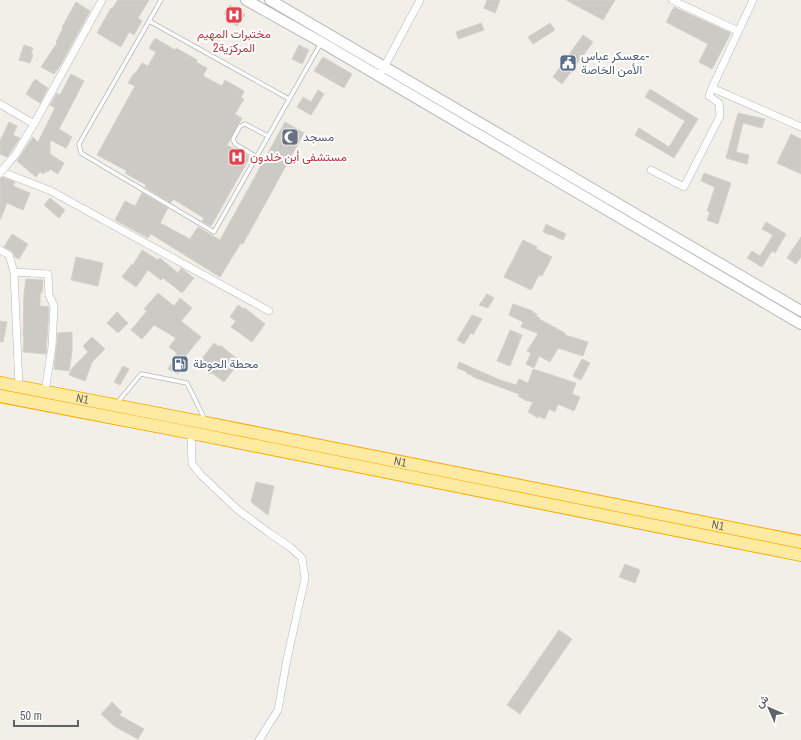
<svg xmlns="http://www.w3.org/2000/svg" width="801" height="740" font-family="'Archivo Narrow',Vazirmatn,sans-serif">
<rect width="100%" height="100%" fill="#f1efe8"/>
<path fill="#cccac5" stroke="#d6d1c6" d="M 118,0 L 149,0 L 138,18 L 142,21 L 134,35 L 129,32 L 121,47 L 97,33 L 111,8 L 112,9 Z
M 487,0 L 500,0 L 495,13 L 484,8 Z
M 566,0 L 615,0 L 603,20 Z
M 76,2 L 90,11 L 60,66 L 54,74 L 41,67 L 57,43 L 56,42 L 63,28 L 62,27 Z
M 230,5 L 245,15 L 237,26 L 228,20 L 228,17 L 224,14 Z
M 674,7 L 731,33 L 712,69 L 699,62 L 708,44 L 666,22 Z
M 481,23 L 484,30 L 458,39 L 456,32 Z
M 550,23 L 555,30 L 533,44 L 528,37 Z
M 583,35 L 593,42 L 562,84 L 553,77 Z
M 155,38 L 175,50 L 176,48 L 197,60 L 196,62 L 207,68 L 203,76 L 222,86 L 225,80 L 244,91 L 241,98 L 244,99 L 235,114 L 242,118 L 227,145 L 250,157 L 211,226 L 202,221 L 204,218 L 173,199 L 171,203 L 145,187 L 146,185 L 125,173 L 127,171 L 97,155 L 135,86 L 128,83 L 134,73 L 135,74 L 142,63 L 148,66 L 156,52 L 149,48 Z
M 24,45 L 33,48 L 31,54 L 33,55 L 30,63 L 19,60 Z
M 299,45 L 309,50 L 302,64 L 292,59 Z
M 323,57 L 352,74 L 344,88 L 314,71 Z
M 71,74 L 84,81 L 59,129 L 72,137 L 66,148 L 50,140 L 50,154 L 64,163 L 58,174 L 50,169 L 48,172 L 46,171 L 44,174 L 40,172 L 36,177 L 17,161 L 33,137 L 38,142 L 55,108 L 50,105 L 57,93 L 60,95 Z
M 35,79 L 48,88 L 40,103 L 26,94 Z
M 650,89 L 698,119 L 674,158 L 635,135 L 639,128 L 669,147 L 685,121 L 645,97 Z
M 318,90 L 324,94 L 311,115 L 297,107 L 303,97 L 311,102 Z
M 738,113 L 765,119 L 762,128 L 743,123 L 736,152 L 749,155 L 747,164 L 726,158 Z
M 9,122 L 17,126 L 13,135 L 20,138 L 7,157 L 0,154 L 0,141 Z
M 285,122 L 304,133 L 243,244 L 241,243 L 220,277 L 151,234 L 148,238 L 115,220 L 125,201 L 135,206 L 142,193 L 168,208 L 160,223 L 190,239 L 198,227 L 220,240 Z
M 791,134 L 801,139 L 801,174 L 777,163 Z
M 704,173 L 731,183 L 718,224 L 707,220 L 710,212 L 707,211 L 715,187 L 701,181 Z
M 2,177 L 15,182 L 13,186 L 30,193 L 23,210 L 7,203 L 0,220 L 0,178 Z
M 50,198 L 65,210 L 59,218 L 44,205 Z
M 766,222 L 786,234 L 775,253 L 772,251 L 762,267 L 747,258 L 752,251 L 760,256 L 773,235 L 762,229 Z
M 546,224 L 566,234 L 563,240 L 550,234 L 550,235 L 543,232 Z
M 12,234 L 28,244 L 19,259 L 15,257 L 12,251 L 4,247 Z
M 801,237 L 801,257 L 796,264 L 787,258 Z
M 523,240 L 537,247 L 536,249 L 552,257 L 542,276 L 539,275 L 531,290 L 504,277 Z
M 142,250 L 158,260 L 160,258 L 178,273 L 181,268 L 194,278 L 182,293 L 163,278 L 161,280 L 148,270 L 136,287 L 122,277 L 132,264 L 133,265 Z
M 76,257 L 103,263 L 98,286 L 71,280 Z
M 26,279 L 43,280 L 42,293 L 40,293 L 40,306 L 49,307 L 46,354 L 23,352 L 24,336 L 23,336 L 24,294 Z
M 158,293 L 174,306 L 180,298 L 192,308 L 181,321 L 201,337 L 180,363 L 183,365 L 178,374 L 168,369 L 177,353 L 169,347 L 176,338 L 154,325 L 142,339 L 131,330 L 147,311 L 144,309 Z
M 487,294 L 494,298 L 488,308 L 479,305 Z
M 513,304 L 533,311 L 532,312 L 537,314 L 536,316 L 540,318 L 539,319 L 565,333 L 565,335 L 588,342 L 583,356 L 558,348 L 550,362 L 539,356 L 534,368 L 526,364 L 531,353 L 527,351 L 538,334 L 537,333 L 521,327 L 523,322 L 509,315 Z
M 238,305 L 244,309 L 245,308 L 265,324 L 252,342 L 231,327 L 236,321 L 230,317 Z
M 117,312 L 128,323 L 118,333 L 107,323 Z
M 472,315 L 482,319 L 473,335 L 471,333 L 464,344 L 457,340 Z
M 0,321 L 7,322 L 3,342 L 0,342 Z
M 510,330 L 522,335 L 510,366 L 497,361 Z
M 72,332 L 72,352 L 69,371 L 54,369 L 58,333 Z
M 92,337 L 105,349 L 92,362 L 85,381 L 69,375 L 72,368 L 88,352 L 83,346 Z
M 214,343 L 219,347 L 220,345 L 240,361 L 224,382 L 212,373 L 211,374 L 198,364 Z
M 582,359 L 590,363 L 581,380 L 573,376 Z
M 459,362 L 500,380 L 516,385 L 519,379 L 528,383 L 533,369 L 576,383 L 572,394 L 580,397 L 574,411 L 558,404 L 555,412 L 549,409 L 545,419 L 538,416 L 538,418 L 528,412 L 533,402 L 525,400 L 518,396 L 519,394 L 473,377 L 473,376 L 466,373 L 467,372 L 457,368 Z
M 123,366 L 129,369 L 120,385 L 114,382 Z
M 256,482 L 274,486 L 268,515 L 251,502 Z
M 625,564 L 640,570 L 635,583 L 619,577 Z
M 559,630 L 572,639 L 520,714 L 507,705 Z
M 112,702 L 122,712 L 119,715 L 144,729 L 138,739 L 114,726 L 101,714 Z"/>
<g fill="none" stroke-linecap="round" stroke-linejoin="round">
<defs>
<path id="service" d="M 161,0 L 79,144 L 81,153 L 214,232 L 321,43
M 149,21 L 289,99
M 257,157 L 235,144 L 233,139 L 240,126 L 245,124 L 268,136
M 117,403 L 141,374 L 187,383 L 205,420"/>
<path id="minor" d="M 672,0 L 738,31
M 753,0 L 712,88 L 801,127
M 382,71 L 420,0
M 0,104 L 34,124
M 9,162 L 16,154 L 34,124 L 102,0
M 651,170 L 684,187 L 720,116 L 719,103 L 709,96 L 712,88
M 0,171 L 51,191 L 269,311
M 0,250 L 9,255 L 14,272 L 19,387
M 14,272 L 48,274 L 49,295 L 54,306 L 52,347 L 45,392
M 191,433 L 192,464 L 201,475 L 238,510 L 268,532 L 290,547 L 302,558 L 305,578 L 287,659 L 278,710 L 259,740"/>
<path id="secondary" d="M 246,0 L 321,42 L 801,324
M 270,0 L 801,311"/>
<g id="trunk">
<path id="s1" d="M 0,383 L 206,423 L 801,542"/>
<path d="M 0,396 L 187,432 L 801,555"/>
</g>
</defs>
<use href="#service" stroke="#b5b8bc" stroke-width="5"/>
<use href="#minor" stroke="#b5b8bc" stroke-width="8"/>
<use href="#secondary" stroke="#b6babf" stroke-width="12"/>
<use href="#trunk" stroke="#f9ab00" stroke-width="14"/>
<use href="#service" stroke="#fff" stroke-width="3.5"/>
<use href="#minor" stroke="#fff" stroke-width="7"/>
<use href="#secondary" stroke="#fff" stroke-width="10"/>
<use href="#trunk" stroke="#feeaa1" stroke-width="12"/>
<defs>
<path id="minor-bridge" d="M 0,173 L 9,162"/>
</defs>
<use href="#minor-bridge" stroke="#b5b8bc" stroke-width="8" stroke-linecap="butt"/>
<use href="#minor-bridge" stroke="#fff" stroke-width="7"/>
</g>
<defs>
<symbol id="hospital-square" viewBox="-11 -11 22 22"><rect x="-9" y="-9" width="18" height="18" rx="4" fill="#e0444e" stroke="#fff"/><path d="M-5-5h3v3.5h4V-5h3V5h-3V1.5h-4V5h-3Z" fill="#fff"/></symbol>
<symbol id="civic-square" viewBox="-11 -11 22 22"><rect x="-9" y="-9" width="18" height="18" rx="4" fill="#5c6f8a" stroke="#fff"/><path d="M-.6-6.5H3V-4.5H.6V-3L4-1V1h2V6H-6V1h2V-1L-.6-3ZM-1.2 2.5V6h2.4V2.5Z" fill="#fff"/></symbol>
<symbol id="mosque-square" viewBox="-11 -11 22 22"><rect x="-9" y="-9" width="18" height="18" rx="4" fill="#6b7280" stroke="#fff"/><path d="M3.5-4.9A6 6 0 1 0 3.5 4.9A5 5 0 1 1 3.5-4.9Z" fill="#fff"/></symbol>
<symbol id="fuel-square" viewBox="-11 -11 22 22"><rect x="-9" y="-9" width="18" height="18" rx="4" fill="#5c6f8a" stroke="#fff"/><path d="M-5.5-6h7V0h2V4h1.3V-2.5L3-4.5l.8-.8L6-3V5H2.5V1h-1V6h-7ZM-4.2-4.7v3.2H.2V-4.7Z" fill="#fff"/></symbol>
</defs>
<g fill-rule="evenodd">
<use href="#hospital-square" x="224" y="5" width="20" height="20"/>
<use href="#civic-square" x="558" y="53" width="20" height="20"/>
<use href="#mosque-square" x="280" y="127" width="20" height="20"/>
<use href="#hospital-square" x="227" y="147" width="20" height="20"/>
<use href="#fuel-square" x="170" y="354" width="20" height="20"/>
</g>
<g text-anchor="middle" stroke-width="4" stroke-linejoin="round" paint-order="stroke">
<g font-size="12" fill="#be3a42" stroke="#fff">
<text x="234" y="38">مختبرات المهيم<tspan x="234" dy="14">المركزية2</tspan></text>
<text x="250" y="161" text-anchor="start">مستشفى أبن خلدون</text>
</g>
<g font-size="12" fill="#4e5e75" stroke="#fff" text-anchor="start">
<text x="581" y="60">معسكر عباس-<tspan x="581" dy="14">الأمن الخاصة</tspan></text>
<text x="193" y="368">محطة الحوطة</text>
</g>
<g font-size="12" fill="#5b616d" stroke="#fff" text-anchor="start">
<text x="303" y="141">مسجد</text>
</g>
<g font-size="12" fill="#5f6368" stroke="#fff">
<text dy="4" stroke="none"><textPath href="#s1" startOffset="84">N1</textPath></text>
<text dy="4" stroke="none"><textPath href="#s1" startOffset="408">N1</textPath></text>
<text dy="4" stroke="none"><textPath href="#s1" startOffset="732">N1</textPath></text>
</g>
</g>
<g transform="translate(769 708) rotate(315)" stroke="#ffffff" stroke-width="3" paint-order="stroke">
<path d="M0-3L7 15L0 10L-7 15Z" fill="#5f6368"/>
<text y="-6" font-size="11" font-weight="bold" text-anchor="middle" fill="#5f6368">ش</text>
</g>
<path d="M14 720v6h64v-6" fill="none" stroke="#5f6368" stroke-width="2"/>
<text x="20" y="720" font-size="12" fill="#5f6368" stroke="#ffffff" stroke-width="3" paint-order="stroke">50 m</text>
</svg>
